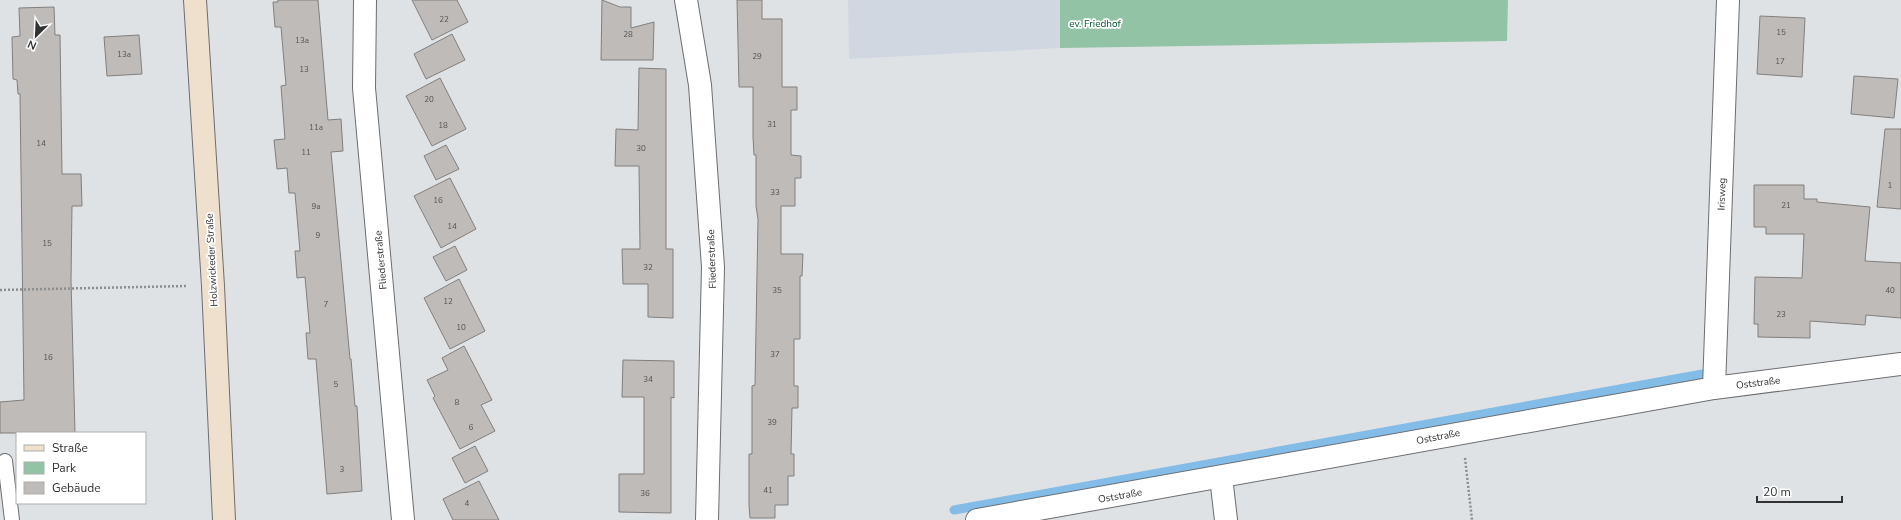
<svg xmlns="http://www.w3.org/2000/svg" width="1901" height="520" font-family="'Nunito Sans',sans-serif">
<rect width="100%" height="100%" fill="#dfe2e5"/>
<path fill="#d1d7e0" d="M 848,0 L 1060,0 L 1060,48 L 849,59 Z"/>
<path fill="#91c3a4" d="M 1060,0 L 1508,0 L 1507,41 L 1060,48 Z"/>
<g fill="none" stroke-linecap="round" stroke-linejoin="round">
<path stroke="#83bce7" stroke-width="9" d="M 954,510 L 1708,373"/>
</g>
<path fill="#bfbbb9" stroke="#827f7d" d="M 278,0 L 318,0 L 328,120 L 341,119 L 343,151 L 331,152 L 350,359 L 351,359 L 355,406 L 357,406 L 362,491 L 327,494 L 316,359 L 308,359 L 306,333 L 310,333 L 305,277 L 297,278 L 295,251 L 300,251 L 295,193 L 289,193 L 287,168 L 277,169 L 274,140 L 285,139 L 281,86 L 286,85 L 281,27 L 275,27 L 273,2 L 278,2 Z
M 412,0 L 457,0 L 468,22 L 432,40 Z
M 602,0 L 620,7 L 631,7 L 631,28 L 654,22 L 653,60 L 601,60 Z
M 737,0 L 762,0 L 762,19 L 782,19 L 782,87 L 797,87 L 797,110 L 791,110 L 791,155 L 801,156 L 801,178 L 795,178 L 795,206 L 781,206 L 781,254 L 803,254 L 802,276 L 800,276 L 800,339 L 794,339 L 794,386 L 798,386 L 798,408 L 792,408 L 791,454 L 794,454 L 794,476 L 788,476 L 788,505 L 775,505 L 775,518 L 750,518 L 749,505 L 749,454 L 752,454 L 752,386 L 755,385 L 758,219 L 756,206 L 756,155 L 754,155 L 753,137 L 753,87 L 739,87 Z
M 54,7 L 55,35 L 60,35 L 62,174 L 81,174 L 82,206 L 72,206 L 71,280 L 75,433 L 0,433 L 0,402 L 24,400 L 20,94 L 18,94 L 17,80 L 13,79 L 12,37 L 20,36 L 19,8 Z
M 1760,16 L 1805,18 L 1802,77 L 1757,74 Z
M 452,34 L 465,60 L 426,79 L 414,54 Z
M 139,35 L 142,74 L 107,76 L 104,37 Z
M 639,68 L 666,69 L 666,249 L 673,249 L 673,318 L 648,317 L 648,284 L 623,284 L 622,249 L 640,249 L 639,166 L 615,166 L 616,129 L 638,130 Z
M 1854,76 L 1898,79 L 1894,118 L 1851,114 Z
M 440,78 L 466,129 L 432,146 L 406,96 Z
M 1885,129 L 1901,129 L 1901,209 L 1877,207 Z
M 446,145 L 459,169 L 436,180 L 424,156 Z
M 450,178 L 476,229 L 441,248 L 414,196 Z
M 1754,185 L 1804,185 L 1804,199 L 1817,199 L 1817,202 L 1870,207 L 1865,261 L 1901,263 L 1901,318 L 1866,315 L 1865,325 L 1810,321 L 1810,338 L 1758,337 L 1758,324 L 1754,324 L 1755,277 L 1802,278 L 1804,234 L 1766,234 L 1766,227 L 1754,227 Z
M 455,246 L 467,270 L 446,281 L 433,257 Z
M 459,279 L 485,331 L 450,349 L 424,298 Z
M 464,346 L 492,400 L 481,405 L 495,431 L 460,449 L 433,398 L 435,396 L 427,380 L 448,370 L 442,358 Z
M 623,360 L 674,361 L 674,398 L 671,397 L 671,513 L 619,512 L 619,474 L 644,474 L 644,397 L 622,397 Z
M 475,446 L 488,471 L 465,483 L 452,458 Z
M 479,481 L 499,520 L 453,520 L 443,499 Z"/>
<g fill="none" stroke-linecap="round" stroke-linejoin="round">
<defs>
<path id="lane" d="M 5,461 L 12,520"/>
<path id="street" d="M 365,0 L 364,88 L 403,520
M 686,0 L 700,85 L 713,267 L 707,520
M 1714,388 L 1728,0
M 1221,477 L 1226,520
M 977,520 L 1714,388 L 1901,364"/>
<path id="secondary" d="M 195,0 L 213,286 L 224,520"/>
</defs>
<use href="#lane" stroke="#6c6e71" stroke-width="16"/>
<use href="#street" stroke="#6c6e71" stroke-width="24"/>
<use href="#secondary" stroke="#6c6e71" stroke-width="24"/>
<path stroke="#8b8d8f" stroke-width="2.5" stroke-dasharray="2 2" stroke-linecap="butt" d="M 0,290 L 187,286
M 1465,458 L 1472,520"/>
<use href="#lane" stroke="#fff" stroke-width="14"/>
<use href="#street" stroke="#fff" stroke-width="22"/>
<use href="#secondary" stroke="#eee0cd" stroke-width="22"/>
</g>
<g text-anchor="middle" stroke-width="3.5" stroke-linejoin="round" paint-order="stroke">
<g font-size="8" fill="#545454">
<text x="444" y="22">22</text>
<text x="1781" y="35">15</text>
<text x="628" y="37">28</text>
<text x="302" y="43">13a</text>
<text x="124" y="57">13a</text>
<text x="757" y="59">29</text>
<text x="1780" y="64">17</text>
<text x="304" y="72">13</text>
<text x="429" y="102">20</text>
<text x="772" y="127">31</text>
<text x="443" y="128">18</text>
<text x="316" y="130">11a</text>
<text x="41" y="146">14</text>
<text x="641" y="151">30</text>
<text x="306" y="155">11</text>
<text x="1890" y="188">1</text>
<text x="775" y="195">33</text>
<text x="438" y="203">16</text>
<text x="1786" y="208">21</text>
<text x="316" y="209">9a</text>
<text x="452" y="229">14</text>
<text x="318" y="238">9</text>
<text x="47" y="246">15</text>
<text x="648" y="270">32</text>
<text x="777" y="293">35</text>
<text x="1890" y="293">40</text>
<text x="448" y="304">12</text>
<text x="326" y="307">7</text>
<text x="1781" y="317">23</text>
<text x="461" y="330">10</text>
<text x="775" y="357">37</text>
<text x="48" y="360">16</text>
<text x="648" y="382">34</text>
<text x="336" y="387">5</text>
<text x="457" y="405">8</text>
<text x="772" y="425">39</text>
<text x="471" y="430">6</text>
<text x="342" y="472">3</text>
<text x="768" y="493">41</text>
<text x="645" y="496">36</text>
<text x="467" y="506">4</text>
</g>
<g font-size="10" fill="#035532" stroke="#fff">
<text x="1095" y="27">ev. Friedhof</text>
</g>
<g font-size="10" fill="#313233" stroke="#fff">
<text transform="translate(1721 194) rotate(-88)" y="4">Irisweg</text>
<text transform="translate(711 259) rotate(-92)" y="4">Fliederstraße</text>
<text transform="translate(211 260) rotate(-93)" y="4">Holzwickeder Straße</text>
<text transform="translate(380 260) rotate(-95)" y="4">Fliederstraße</text>
<text transform="translate(1758 382) rotate(-7)" y="4">Oststraße</text>
<text transform="translate(1438 436) rotate(-11)" y="4">Oststraße</text>
<text transform="translate(1120 495) rotate(-10)" y="4">Oststraße</text>
</g>
</g>
<rect x="16" y="432" width="130" height="72" fill="#ffffff" stroke="#adadad"/>
<rect x="24" y="445" width="20" height="6" fill="#eee0cd" stroke="#adadad"/>
<text x="52" y="452" font-size="12" fill="#313233">Straße</text>
<rect x="24" y="462" width="20" height="12" fill="#91c3a4" stroke="#adadad"/>
<text x="52" y="472" font-size="12" fill="#313233">Park</text>
<rect x="24" y="482" width="20" height="12" fill="#bfbbb9" stroke="#adadad"/>
<text x="52" y="492" font-size="12" fill="#313233">Gebäude</text>
<g transform="translate(36 36) rotate(204)" stroke="#ffffff" stroke-width="3" paint-order="stroke">
<path d="M0-3L7 15L0 10L-7 15Z" fill="#313233"/>
<text y="-6" font-size="11" font-weight="bold" text-anchor="middle" fill="#313233">N</text>
</g>
<path d="M1757 496v6h85v-6" fill="none" stroke="#313233" stroke-width="2"/>
<text x="1763" y="496" font-size="12" fill="#313233" stroke="#ffffff" stroke-width="3" paint-order="stroke">20 m</text>
</svg>
